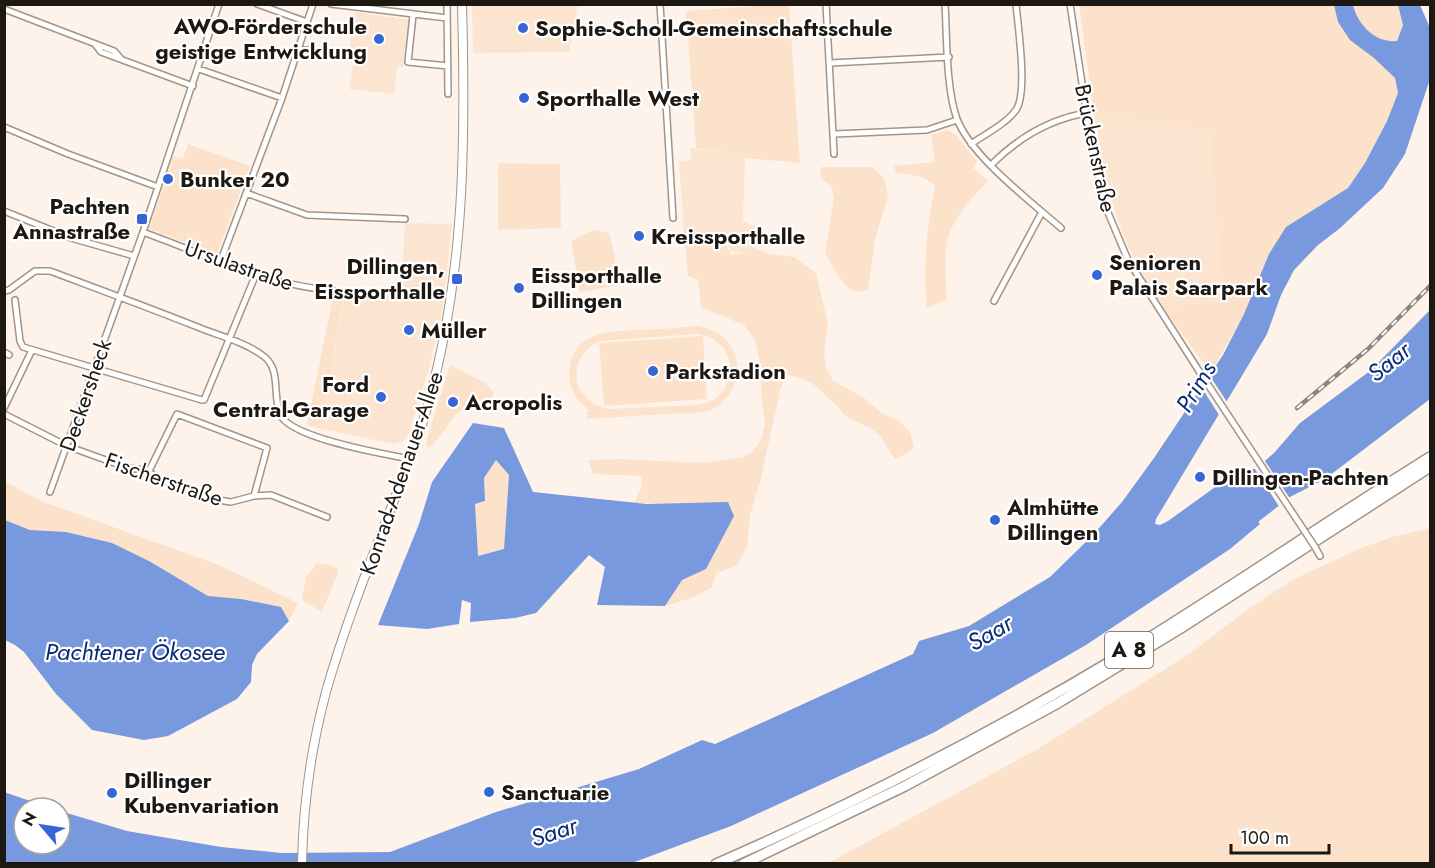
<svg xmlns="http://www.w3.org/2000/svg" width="1435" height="868" font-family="Jost,sans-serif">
<rect width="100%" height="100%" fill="#fef3ea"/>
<path fill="#fce5d0" d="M 472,5 L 578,5 L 569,52 L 473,53 Z
M 355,12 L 409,20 L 403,67 L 397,67 L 394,94 L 349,89 L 354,60 L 348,59 Z
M 1094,114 L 1209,129 L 1223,302 L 1161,305 L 1137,265 L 1125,240 L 1115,212 L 1107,183 Z
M 690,148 L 739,154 L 745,158 L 743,221 L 755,226 L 752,254 L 731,251 L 723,231 L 684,231 L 679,161 L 691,160 Z
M 405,223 L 452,224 L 443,308 L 429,368 L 409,433 L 404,441 L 393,444 L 322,429 L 344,293 L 401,294 Z"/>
<path fill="#fce2cb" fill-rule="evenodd" d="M 770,5 L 789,5 L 800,163 L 745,158 L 739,154 L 696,148 L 686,11 Z
M 1079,5 L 1334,5 L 1339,22 L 1395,78 L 1398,94 L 1387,121 L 1365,163 L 1348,188 L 1311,211 L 1269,254 L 1244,314 L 1211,373 L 1161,305 L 1223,302 L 1209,130 L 1094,114 Z
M 1353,5 L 1398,5 L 1403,25 L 1397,41 C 1375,43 1358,25 1353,5 Z
M 947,130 L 955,134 L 977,161 L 973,168 L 988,181 C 945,225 942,239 947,299 L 927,308 C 923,268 926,227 935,187 C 927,175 910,175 896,173 L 894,166 L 935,162 L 931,135 Z
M 188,144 L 250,166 L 217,254 L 149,229 L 173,156 L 183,159 Z
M 498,163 L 560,164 L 561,228 L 498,230 Z
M 821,167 L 872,167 L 884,178 L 888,196 L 875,240 L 868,290 L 857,292 L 847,287 L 836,272 L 825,253 L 834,198 L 831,186 L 820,177 Z
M 593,230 L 609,233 L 615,256 L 615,286 L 580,292 L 571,241 Z
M 684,231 L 723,231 L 730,255 L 752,252 L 753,247 L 769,254 L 794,257 L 816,273 L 828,323 L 824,354 L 826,367 L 833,381 L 863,397 L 883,414 L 900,421 L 910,432 L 914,447 L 909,452 L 895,459 L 879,435 L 870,428 L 845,416 L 835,404 L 811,382 L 797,377 L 786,375 L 780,391 L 760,482 L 750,515 L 747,548 L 736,566 L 717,573 L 712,587 L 697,596 L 665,606 L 682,580 L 706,569 L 728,502 L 704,504 L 634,503 L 642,485 L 641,476 L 593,474 L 588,460 L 621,459 L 705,463 L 743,457 L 752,452 L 761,440 L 765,424 L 762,403 L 760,361 L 755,340 L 744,325 L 701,307 L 698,280 L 688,276 Z
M 333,297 L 343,297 L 322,429 L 307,425 Z
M 697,326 C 714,329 729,337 735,355 C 743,377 730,404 707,411 C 694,415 679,413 666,414 C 640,416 613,417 587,419 L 587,412 L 590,411 C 577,401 568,388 569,372 C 572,331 610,331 641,330 C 659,329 678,328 697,326 ZM 696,334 C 711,336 723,343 728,357 C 735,375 725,397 706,403 C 696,406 685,406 674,406 C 652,407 630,408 608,409 C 570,401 565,357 600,341 Z
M 703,336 L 707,399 L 604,406 L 599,343 Z
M 450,365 L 485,383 L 494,393 L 490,400 C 447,407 455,425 428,449 L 426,442 Z
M 496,460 L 509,475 L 504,549 L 478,556 L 475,504 L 485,501 L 484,478 Z
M 5,481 L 41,501 L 219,565 L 298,603 L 289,621 L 281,607 L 241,599 L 208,596 L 149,561 L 112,543 L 66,532 L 30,530 L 5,520 Z
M 1430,528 L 1430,863 L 828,863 L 1036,750 L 1189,654 L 1250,608 L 1292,580 L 1361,548 L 1395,536 Z
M 316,564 C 324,564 333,564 339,570 L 322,612 L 302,600 L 306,577 Z"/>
<path fill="#7899dd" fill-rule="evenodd" d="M 1334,5 L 1353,5 C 1358,25 1375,43 1397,41 L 1403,25 L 1398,5 L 1420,5 L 1430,28 L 1430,79 L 1405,154 L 1383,188 L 1339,229 L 1318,245 L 1294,270 L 1281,295 L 1267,334 L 1156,519 L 1155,524 L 1160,525 L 1168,521 L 1218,485 L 1258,467 L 1274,453 L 1300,423 L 1370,371 L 1430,310 L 1430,399 L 1325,479 L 1290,497 L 1258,522 L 1260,524 L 1230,549 L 1086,645 L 933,733 L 731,826 L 632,863 L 5,863 L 4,792 L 51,808 L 24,808 L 24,844 L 60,844 L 60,811 L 127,831 L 221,847 L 282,853 L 390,852 L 496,812 L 639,769 L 702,740 L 715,744 L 913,654 L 919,641 L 969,626 L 1050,577 L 1093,535 L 1122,502 L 1154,458 L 1223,355 L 1244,314 L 1269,254 L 1286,227 L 1348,188 L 1365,163 L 1387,121 L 1398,93 L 1395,78 L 1374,58 L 1350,40 L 1338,22 Z
M 473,423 L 504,428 L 533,492 L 647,504 L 728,502 L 734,516 L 706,569 L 682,580 L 665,606 L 597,605 L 605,567 L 589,555 L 536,613 L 515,618 L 470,622 L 471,603 L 462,600 L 459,624 L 427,629 L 378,625 L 419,524 L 432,482 ZM 496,460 L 509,475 L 504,549 L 478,556 L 475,504 L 485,501 L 484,478 Z
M 5,520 L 30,530 L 66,532 L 112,543 L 149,561 L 208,596 L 241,599 L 281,607 L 289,621 L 257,654 L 252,665 L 251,682 L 237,699 L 168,736 L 144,740 L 92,730 L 56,694 L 24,652 L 15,645 L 5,640 Z"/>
<path fill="#fef3ea" d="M 1208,373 L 1229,405 L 1221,418 L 1200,385 Z
M 1263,458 L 1291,500 L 1280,508 L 1253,466 Z"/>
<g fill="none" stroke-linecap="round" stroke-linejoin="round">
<defs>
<path id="street" d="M 257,4 L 307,22
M 331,4 L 447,18
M 447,4 L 448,94
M 660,4 L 673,218
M 826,4 L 834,154
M 945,4 C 947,37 946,89 957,119 C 971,156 1030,201 1061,228
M 1070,4 L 1091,143 L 1106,208 L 1128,260 L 1199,371
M 4,9 L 114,51 L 121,59
M 413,15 L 408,62 L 448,66
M 95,44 L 101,52 L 193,86
M 299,49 L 346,55
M 830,63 L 949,57
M 199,69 L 282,98
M 4,127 L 68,154 L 158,187
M 834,134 L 927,130 L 957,120
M 971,144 C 985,134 1006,124 1016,110 C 1028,93 1018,27 1016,4
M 991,165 C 1018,138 1049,119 1087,113
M 246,193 L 307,215 L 405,219
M 4,211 L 71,238 L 134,256
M 143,232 C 206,255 269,286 336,291
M 221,260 L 282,98 L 313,4
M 4,291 L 9,290 L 35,271 L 50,271 C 98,289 147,307 195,326 C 216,335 243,341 262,355 C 282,368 272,394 280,414 C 289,438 384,454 410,459
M 15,300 L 20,341 L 23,347 L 202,400 L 204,400 L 256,274
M 994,301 L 1042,212
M 4,352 L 9,355
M 4,408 L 32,350
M 4,414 L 67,446 L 128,468 L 145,470 L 160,479 L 212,499 L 231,502 L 254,496 L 271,495 L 327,517
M 149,471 L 177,414 L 267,448 L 254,496
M 50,492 L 143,232 L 219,4
M 1315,547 L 1320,556"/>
<path id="secondary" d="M 302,864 C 303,806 311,748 326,692 C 351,603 389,518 420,431 C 465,290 466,150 462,4"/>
<path id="highway" d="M 716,864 C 858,802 996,731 1128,651 C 1230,588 1329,520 1430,457
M 743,864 L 905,786 L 1058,703 L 1181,628 L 1430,467"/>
</defs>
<use href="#street" stroke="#a39486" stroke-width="8"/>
<use href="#secondary" stroke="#a39486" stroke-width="10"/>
<use href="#highway" stroke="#a39486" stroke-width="12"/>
<use href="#street" stroke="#fff" stroke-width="5"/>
<use href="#secondary" stroke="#fff" stroke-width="8"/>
<use href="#highway" stroke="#fff" stroke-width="9"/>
<defs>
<path id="rail" d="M 1297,408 L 1368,349 L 1430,286"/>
</defs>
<use href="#rail" stroke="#8e857e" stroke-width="4.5"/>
<use href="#rail" stroke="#fff" stroke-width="2" stroke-dasharray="7" stroke-linecap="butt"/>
<defs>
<path id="street-bridge" d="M 1199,371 L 1315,547"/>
</defs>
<use href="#street-bridge" stroke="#a39486" stroke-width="8" stroke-linecap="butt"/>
<use href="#street-bridge" stroke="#fff" stroke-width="5"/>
</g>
<g fill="#3666d6" stroke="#fff" stroke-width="2">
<circle cx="523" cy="28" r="6"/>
<circle cx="379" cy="39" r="6"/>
<circle cx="524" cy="98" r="6"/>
<circle cx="168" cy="179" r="6"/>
<rect x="136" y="213" width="12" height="12" rx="3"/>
<circle cx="639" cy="236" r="6"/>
<circle cx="1097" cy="275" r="6"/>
<rect x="451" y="273" width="12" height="12" rx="3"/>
<circle cx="519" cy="288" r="6"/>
<circle cx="409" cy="330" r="6"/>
<circle cx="653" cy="371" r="6"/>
<circle cx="381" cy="397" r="6"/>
<circle cx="453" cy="402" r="6"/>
<circle cx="1200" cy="477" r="6"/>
<circle cx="995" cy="520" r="6"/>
<circle cx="489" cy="792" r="6"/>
<circle cx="112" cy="793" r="6"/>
</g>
<g text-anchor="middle" stroke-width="4.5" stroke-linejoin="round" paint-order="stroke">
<rect fill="#fff" stroke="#625d5a" stroke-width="1.5" x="1105" y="632" width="48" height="36" rx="4.5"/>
<g font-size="21" font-weight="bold" fill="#1e1813">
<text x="1129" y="657">A 8</text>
</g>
<g font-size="22" font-weight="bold" fill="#1e1813" stroke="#fff" text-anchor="start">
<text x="367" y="34" text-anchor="end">AWO-Förderschule<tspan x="367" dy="25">geistige Entwicklung</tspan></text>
<text x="535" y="36">Sophie-Scholl-Gemeinschaftsschule</text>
<text x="536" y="106">Sporthalle West</text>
<text x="180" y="187">Bunker 20</text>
<text x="130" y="214" text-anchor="end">Pachten<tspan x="130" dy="25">Annastraße</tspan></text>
<text x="651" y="244">Kreissporthalle</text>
<text x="1109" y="270">Senioren<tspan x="1109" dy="25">Palais Saarpark</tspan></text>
<text x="445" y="274" text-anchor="end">Dillingen,<tspan x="445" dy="25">Eissporthalle</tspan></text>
<text x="531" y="283">Eissporthalle<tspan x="531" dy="25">Dillingen</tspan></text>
<text x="421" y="338">Müller</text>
<text x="665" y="379">Parkstadion</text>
<text x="369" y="392" text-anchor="end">Ford<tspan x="369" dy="25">Central-Garage</tspan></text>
<text x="465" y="410">Acropolis</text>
<text x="1212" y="485">Dillingen-Pachten</text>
<text x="1007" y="515">Almhütte<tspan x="1007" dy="25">Dillingen</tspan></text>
<text x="124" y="788">Dillinger<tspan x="124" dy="25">Kubenvariation</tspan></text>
<text x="501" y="800">Sanctuarie</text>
</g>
<g font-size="22" fill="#1e1813" stroke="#fff">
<text transform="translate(1096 148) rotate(78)" y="8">Brückenstraße</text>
<text transform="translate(239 265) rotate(19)" y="8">Ursulastraße</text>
<text transform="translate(85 395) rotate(-71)" y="8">Deckersheck</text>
<text transform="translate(401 473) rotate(-71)" y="8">Konrad-Adenauer-Allee</text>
<text transform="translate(164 479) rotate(19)" y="8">Fischerstraße</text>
</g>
<g font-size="24" font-style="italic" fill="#0b2a78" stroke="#fff">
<text transform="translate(1389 362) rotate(-39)" y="8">Saar</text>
<text transform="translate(1196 387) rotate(-59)" y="8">Prims</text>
<text transform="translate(990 633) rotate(-30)" y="8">Saar</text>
<text x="135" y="660">Pachtener Ökosee</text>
<text transform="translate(554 832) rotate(-18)" y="8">Saar</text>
</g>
</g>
<rect width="1435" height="868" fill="none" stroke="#1e1813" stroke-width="12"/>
<g transform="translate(42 826) rotate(299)"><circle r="28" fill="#ffffff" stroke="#a5a3a1" stroke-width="1.5"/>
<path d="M0-4.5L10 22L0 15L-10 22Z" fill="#3666d6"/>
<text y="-9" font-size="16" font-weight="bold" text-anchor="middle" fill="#1e1813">N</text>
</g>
<path d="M1231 844v9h98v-9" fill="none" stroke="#1e1813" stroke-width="3"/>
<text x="1240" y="844" font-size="18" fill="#1e1813" stroke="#ffffff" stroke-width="4.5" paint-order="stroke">100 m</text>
</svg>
